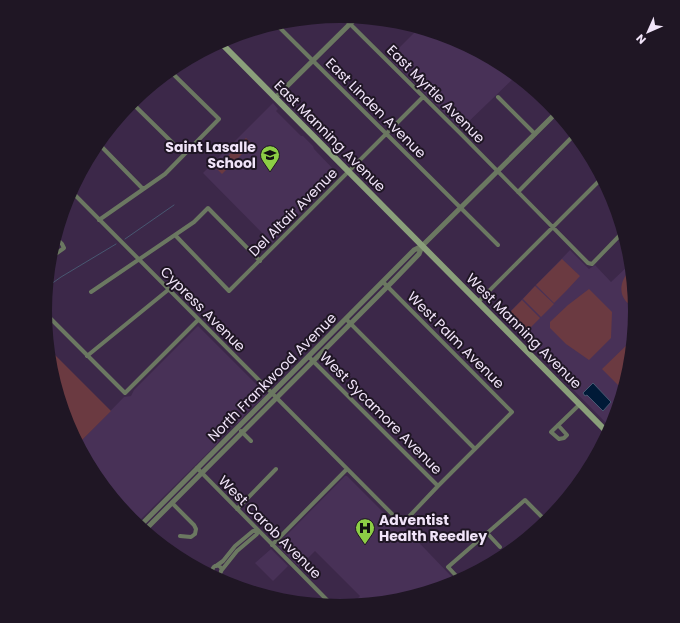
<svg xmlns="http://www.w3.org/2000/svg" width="680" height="623" font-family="Poppins,sans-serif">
<rect width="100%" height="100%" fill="#3c2849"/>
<path fill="#483157" d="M 419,28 L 453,39 L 504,66 L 516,76 L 461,129 L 389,58 Z
M 273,103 L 278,109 L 276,111 L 301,136 L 303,136 L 313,146 L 314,149 L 338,174 L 272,243 L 203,173 Z
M 570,250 L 589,269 L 595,265 L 611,282 L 631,263 L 635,312 L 630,369 L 611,428 L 503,319 Z
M 198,326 L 265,393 L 266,396 L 246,412 L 240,422 L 233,425 L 219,440 L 217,444 L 136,524 L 131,520 L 94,475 L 78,444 L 124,397 L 131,396 L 134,390 Z
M 345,476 L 347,476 L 399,528 L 404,527 L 452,577 L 456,583 L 397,601 L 351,606 L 360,596 L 315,551 L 299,567 L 278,546 L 278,544 Z
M 271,549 L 288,566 L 273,581 L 255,563 Z"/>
<path fill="#6b3a41" d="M 246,138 L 252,144 L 242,153 L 236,147 Z
M 236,148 L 242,154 L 232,164 L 226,158 Z
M 226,158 L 232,164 L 222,174 L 216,168 Z
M 562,259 L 580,276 L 567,290 L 549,272 Z
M 631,269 L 632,275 L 627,282 L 627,290 L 630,297 L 635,302 L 635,308 C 617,299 618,282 631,269 Z
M 549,272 L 567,290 L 554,303 L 536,285 Z
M 535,286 L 554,304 L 541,317 L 523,299 Z
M 589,289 L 612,312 L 611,338 L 589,360 L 566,344 L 550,328 L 550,322 L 568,305 Z
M 522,300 L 540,318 L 527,331 L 509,313 Z
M 633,339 L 630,369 L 623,390 L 602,369 Z
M 48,348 L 111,411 L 78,444 C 62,415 51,381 48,348 Z"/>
<path fill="#001a37" stroke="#485771" d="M 593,383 L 611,402 L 603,411 L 587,395 L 585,396 L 583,393 Z"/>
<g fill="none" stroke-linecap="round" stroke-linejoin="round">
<path stroke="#485771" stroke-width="1" d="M 125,239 L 174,205
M 47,287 L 61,277 L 116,244"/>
<path stroke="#6b7861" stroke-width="4" d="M 342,16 L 461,134 L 588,263 L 592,264 L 623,232
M 276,24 L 498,245
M 498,97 L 535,134
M 131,102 L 184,154
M 98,143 L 143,189
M 71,191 L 402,524 L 438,486 L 512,412 L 383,282
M 518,192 L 575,134
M 99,220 L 165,174 L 219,119 L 170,71
M 175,235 L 229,291 L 423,97
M 50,258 L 64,248 L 62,244 L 55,237
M 91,292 L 194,222 L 208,208 L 260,261
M 478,302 L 602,178
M 45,313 L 125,393 L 198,320
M 346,319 L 475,449
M 87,356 L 168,290
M 309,357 L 438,486
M 558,425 L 567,435 L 564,438 L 559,439 L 551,432 L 579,405
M 241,431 L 251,441
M 197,468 L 327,600 L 321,605
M 172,503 L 194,525 L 196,529 L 195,534 L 191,537 L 180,536
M 237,509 L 276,469
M 487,533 L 500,547
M 272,545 L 347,469
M212.5 570a4.5 4.5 0 1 1 9 0a4.5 4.5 0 1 1-9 0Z
M 216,566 L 223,561 L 235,546 L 253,531 L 257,531
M 221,571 L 237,551 L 257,534 L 257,530
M 461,581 L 448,567 L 525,500 L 547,522"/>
<path stroke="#6b7861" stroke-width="5" d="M 275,98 L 356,18
M 139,527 L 414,250 L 422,246
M 144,531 L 393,281 L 419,254 L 422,246 L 557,112"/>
<path stroke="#8a9f7a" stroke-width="6" d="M 220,42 L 608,433"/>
</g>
<defs>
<symbol id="school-pin" viewBox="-11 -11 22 30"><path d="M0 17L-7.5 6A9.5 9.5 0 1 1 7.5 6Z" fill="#8cce45" stroke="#1f1624"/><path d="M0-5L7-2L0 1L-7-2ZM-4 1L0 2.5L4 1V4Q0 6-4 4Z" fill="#111"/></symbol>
<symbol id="hospital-pin" viewBox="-11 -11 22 30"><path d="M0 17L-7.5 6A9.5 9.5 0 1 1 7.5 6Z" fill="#8cce45" stroke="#1f1624"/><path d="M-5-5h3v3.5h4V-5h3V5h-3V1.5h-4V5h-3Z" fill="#111"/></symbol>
</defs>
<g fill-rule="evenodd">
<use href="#school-pin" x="259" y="144" width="22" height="30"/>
<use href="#hospital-pin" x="354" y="517" width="22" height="30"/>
</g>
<g text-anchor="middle" stroke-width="4" stroke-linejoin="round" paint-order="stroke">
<g font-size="14" fill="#f1e4f9" stroke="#1f1624">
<text transform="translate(436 94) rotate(45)" y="5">East Myrtle Avenue</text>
<text transform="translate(376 108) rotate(45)" y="5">East Linden Avenue</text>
<text transform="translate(330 136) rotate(45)" y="5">East Manning Avenue</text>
<text transform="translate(293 212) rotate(-45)" y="5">Del Altair Avenue</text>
<text transform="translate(203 309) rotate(45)" y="5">Cypress Avenue</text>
<text transform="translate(524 331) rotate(45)" y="5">West Manning Avenue</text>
<text transform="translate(456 340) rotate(45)" y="5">West Palm Avenue</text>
<text transform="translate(272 377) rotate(-45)" y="5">North Frankwood Avenue</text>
<text transform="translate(381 413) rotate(45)" y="5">West Sycamore Avenue</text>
<text transform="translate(270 527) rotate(45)" y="5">West Carob Avenue</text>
</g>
<g font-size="14" font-weight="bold" fill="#f1e4f9" stroke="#1f1624" text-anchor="end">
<text x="256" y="152">Saint Lasalle<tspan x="256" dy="16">School</tspan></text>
<text x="379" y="525" text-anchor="start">Adventist<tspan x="379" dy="16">Health Reedley</tspan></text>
</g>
</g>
<path d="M0 0H680V623H0ZM52 311a288 288 0 1 1 576 0a288 288 0 1 1-576 0Z" fill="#1f1624" fill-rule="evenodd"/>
<g transform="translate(648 32) rotate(225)" stroke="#1f1624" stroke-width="3" paint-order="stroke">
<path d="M0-3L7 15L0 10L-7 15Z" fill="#f1e4f9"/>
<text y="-6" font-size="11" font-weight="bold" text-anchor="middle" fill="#f1e4f9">N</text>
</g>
</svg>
